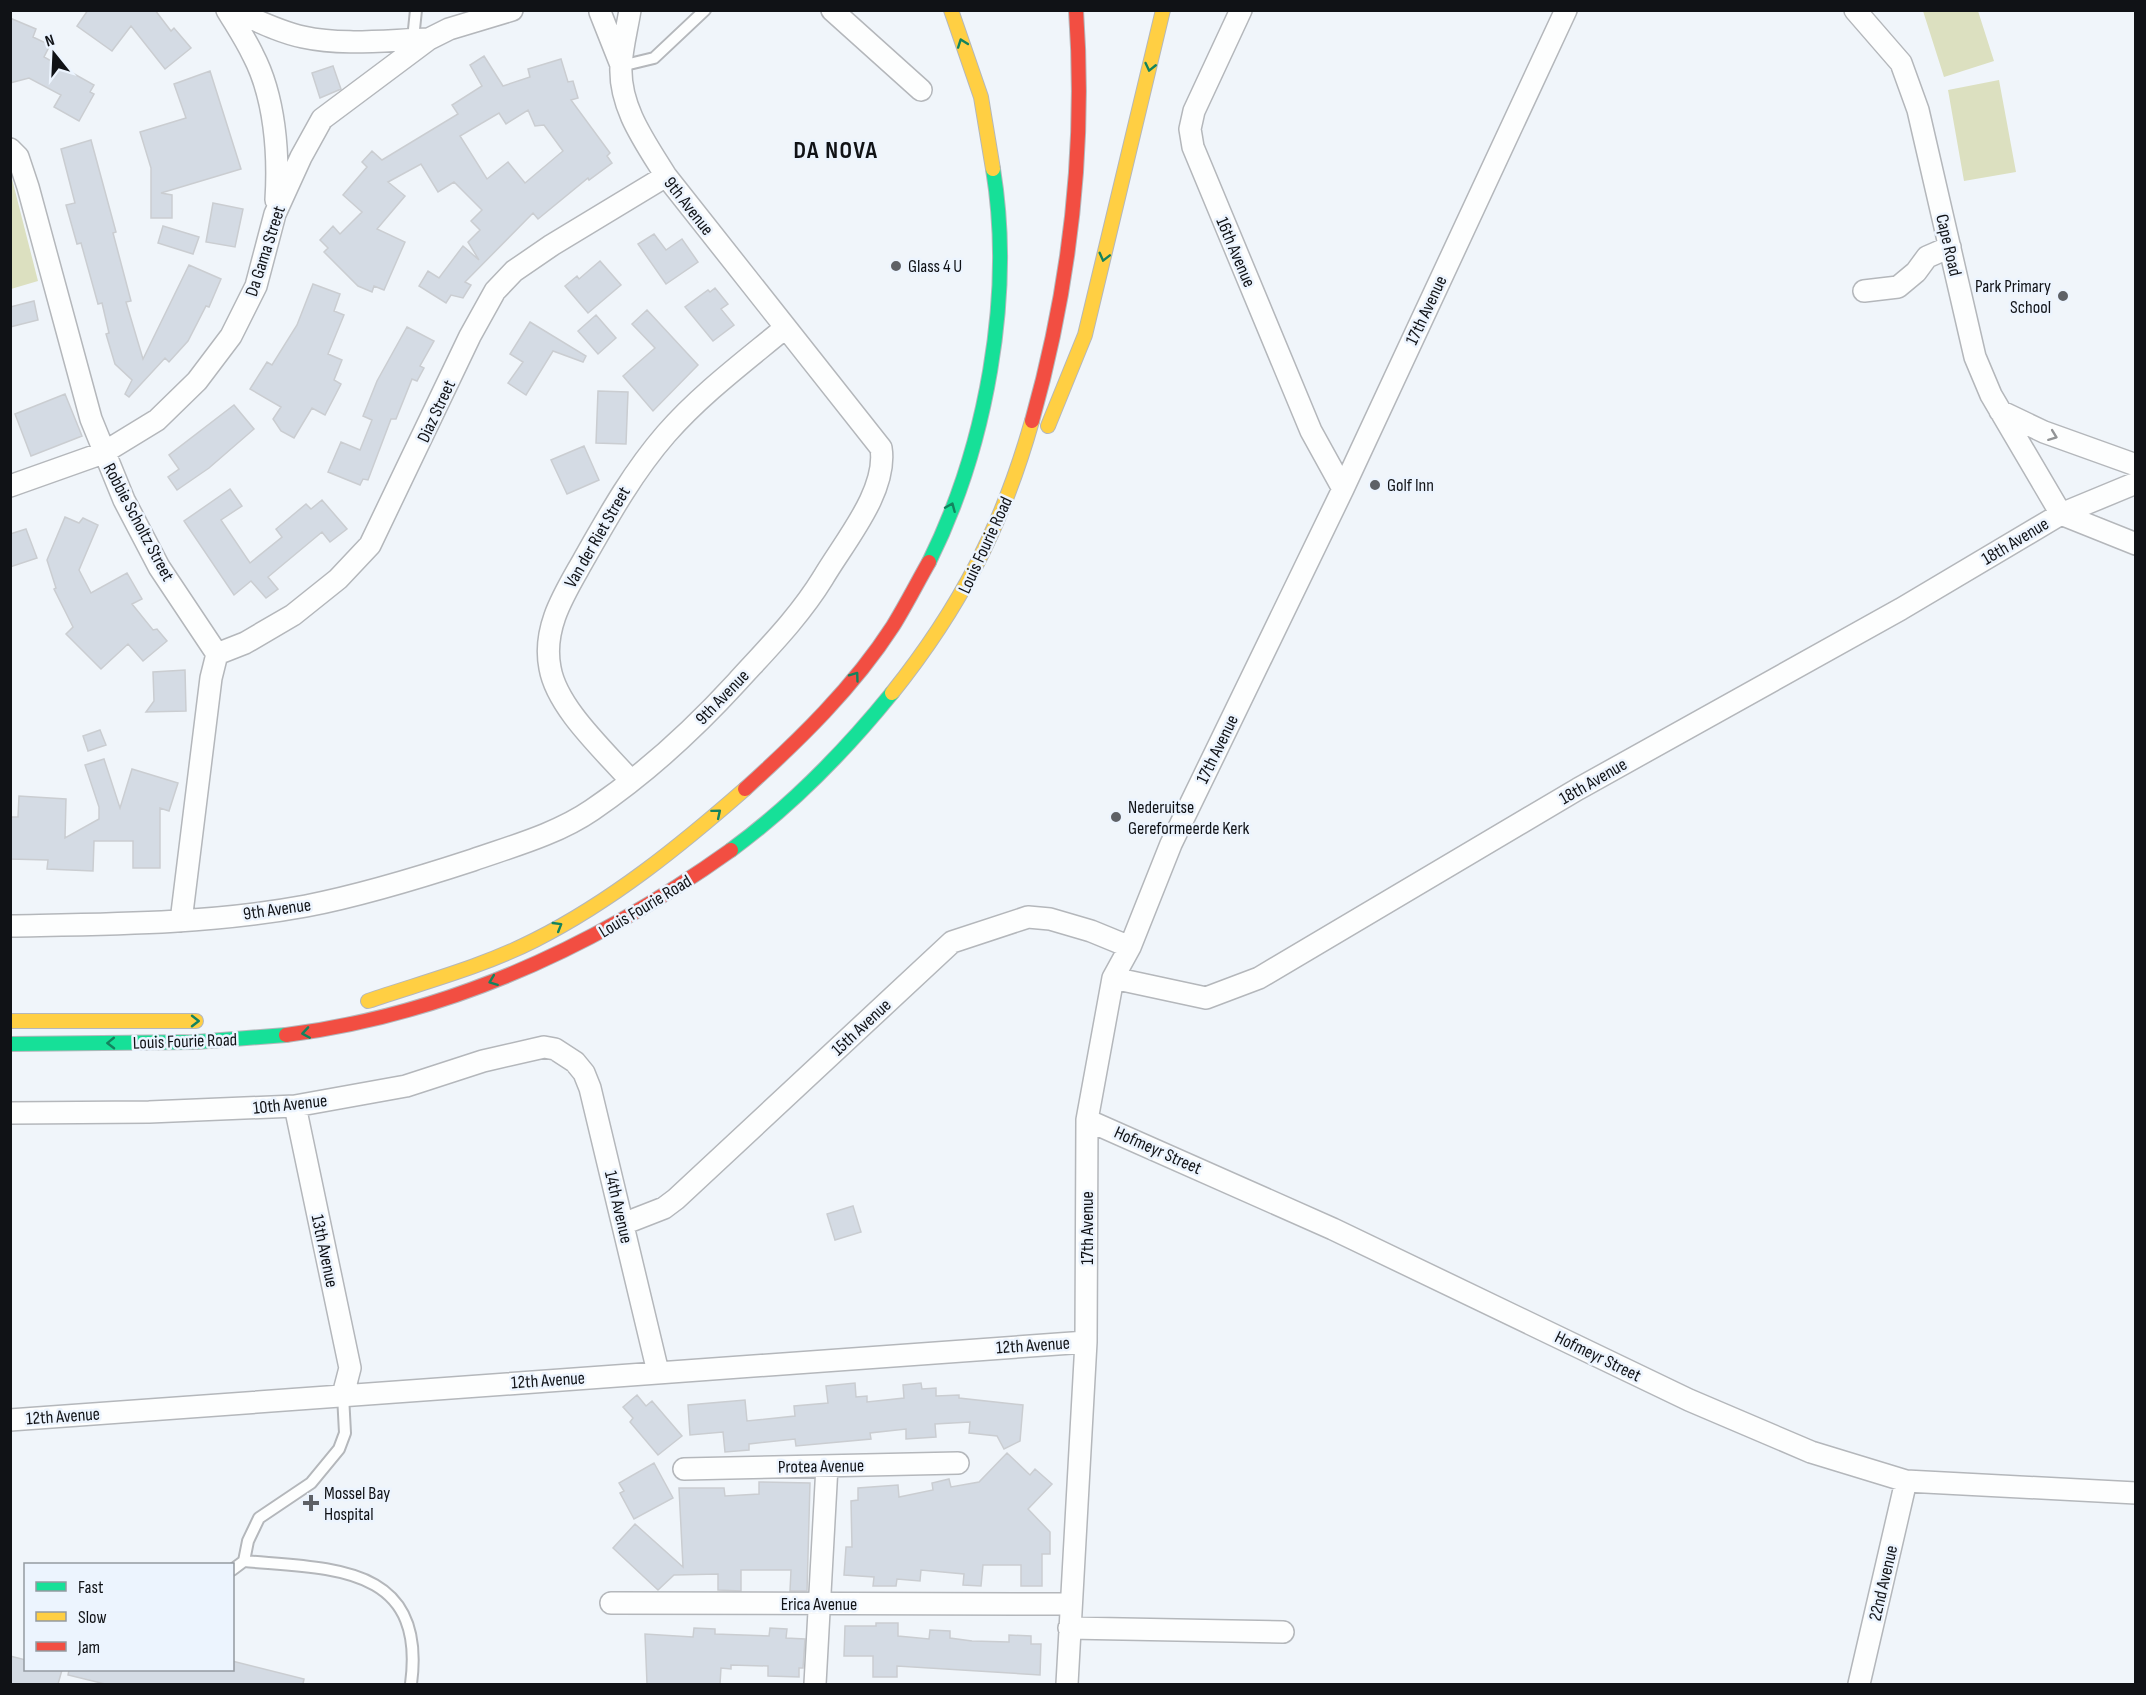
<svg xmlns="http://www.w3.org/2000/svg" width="2146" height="1695" font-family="'Sofia Sans Condensed',sans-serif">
<rect width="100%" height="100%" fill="#f0f5fa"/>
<path fill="#dce0c0" d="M 1923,11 L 1978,11 L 1994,61 L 1944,77 Z
M 1999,80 L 2016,172 L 1964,181 L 1948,90 Z
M 10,171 L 38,281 L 11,289 L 10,289 Z"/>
<path fill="#d4dbe4" stroke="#cacdd1" stroke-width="1.5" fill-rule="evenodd" d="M 88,10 L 155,10 L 171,31 L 174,28 L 191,48 L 165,69 L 131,26 L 112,51 L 77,26 Z
M 10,18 L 36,29 L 33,37 L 50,45 L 44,57 L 94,85 L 90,92 L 94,94 L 79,121 L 54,107 L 61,95 L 29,78 L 10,83 Z
M 484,56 L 503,86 L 530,77 L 528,69 L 561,59 L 568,82 L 573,81 L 578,98 L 571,100 L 610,153 L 607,156 L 612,163 L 589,180 L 588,178 L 538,219 L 533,213 L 465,282 L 471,285 L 463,298 L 451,295 L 446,303 L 419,286 L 428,271 L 439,278 L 463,246 L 479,260 L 468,242 L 480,230 L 471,221 L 482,210 L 454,182 L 438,192 L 421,164 L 388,182 L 405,196 L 377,229 L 405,242 L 384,290 L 374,286 L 372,292 L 358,286 L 324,252 L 328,248 L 320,240 L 333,226 L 340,234 L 362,212 L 343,195 L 367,167 L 362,162 L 372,151 L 382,160 L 458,114 L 452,105 L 482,86 L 470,65 ZM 528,110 L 535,126 L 544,125 L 563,151 L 525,183 L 508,162 L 487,179 L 460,136 L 499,113 L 506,124 Z
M 333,66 L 341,89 L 320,98 L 312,73 Z
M 210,71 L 241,169 L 161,193 L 172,195 L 172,218 L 151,218 L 151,168 L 140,132 L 186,118 L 174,84 Z
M 91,140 L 116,232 L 113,233 L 131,301 L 126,302 L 143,359 L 189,265 L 221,279 L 209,307 L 206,306 L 188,341 L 169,362 L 165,358 L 129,397 L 125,394 L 132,380 L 115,364 L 106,334 L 109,333 L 102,303 L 98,304 L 81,243 L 77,244 L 66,205 L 75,203 L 61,149 Z
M 213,203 L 243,209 L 235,247 L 206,242 Z
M 163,226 L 199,237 L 193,254 L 158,243 Z
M 654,234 L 666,250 L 682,239 L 698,262 L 666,284 L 638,244 Z
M 600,261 L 621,285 L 588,313 L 565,286 L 577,276 L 579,279 Z
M 313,284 L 340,294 L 334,311 L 344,315 L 328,354 L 342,360 L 334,380 L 341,384 L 325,415 L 312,408 L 294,438 L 281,431 L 273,419 L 281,407 L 250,389 L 267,362 L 272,365 L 297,325 Z
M 715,288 L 728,304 L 721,309 L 734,325 L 713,341 L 685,307 L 708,290 L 710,292 Z
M 34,301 L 38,320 L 10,327 L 10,307 Z
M 647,310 L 698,365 L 653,411 L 623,376 L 655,348 L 632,324 Z
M 596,315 L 616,338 L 598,354 L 578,331 Z
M 530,322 L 586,356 L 583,362 L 553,351 L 526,395 L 508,383 L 523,362 L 510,354 Z
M 407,327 L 434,341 L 420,366 L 424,368 L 417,381 L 412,379 L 396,419 L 391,419 L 368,480 L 363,479 L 360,485 L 328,472 L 341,442 L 360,450 L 372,420 L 363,416 L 377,381 Z
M 598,391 L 628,392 L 626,444 L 596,443 Z
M 65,394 L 82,436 L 31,456 L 15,414 Z
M 234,405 L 254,429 L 209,468 L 177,490 L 168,477 L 179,469 L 169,455 Z
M 584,446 L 599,480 L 567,494 L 551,460 Z
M 230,489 L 242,506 L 221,520 L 250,563 L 282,537 L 276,529 L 306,504 L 311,509 L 322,500 L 347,529 L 330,542 L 322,532 L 268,577 L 278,589 L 266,598 L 251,581 L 234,595 L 184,521 Z
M 65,517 L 79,523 L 83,518 L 98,525 L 79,570 L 91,593 L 127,573 L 142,599 L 132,604 L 153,630 L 157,629 L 167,641 L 143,661 L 128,644 L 101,669 L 66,634 L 73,627 L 54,589 L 56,588 L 47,560 Z
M 26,529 L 37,558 L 10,567 L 10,534 Z
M 185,670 L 186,711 L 146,712 L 154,701 L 153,672 Z
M 100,730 L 106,745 L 88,751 L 83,736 Z
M 104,759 L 120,808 L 132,769 L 178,783 L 169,811 L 160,808 L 160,868 L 133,868 L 133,841 L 94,841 L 93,871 L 47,869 L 48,860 L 10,859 L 10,817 L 18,817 L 19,796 L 66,799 L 65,838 L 99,819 L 99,807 L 85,765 Z
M 853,1206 L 861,1232 L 835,1240 L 827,1214 Z
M 855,1383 L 856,1397 L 867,1396 L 867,1402 L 904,1398 L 903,1385 L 921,1383 L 922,1389 L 936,1388 L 936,1396 L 959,1395 L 959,1398 L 1023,1405 L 1020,1441 L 1004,1449 L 997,1436 L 969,1433 L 970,1422 L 935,1424 L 936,1437 L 906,1439 L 906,1429 L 870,1433 L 871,1439 L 796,1446 L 795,1439 L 749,1444 L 749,1450 L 725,1452 L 723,1432 L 690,1435 L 688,1405 L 745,1400 L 747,1421 L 795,1416 L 794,1406 L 828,1403 L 826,1386 Z
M 637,1395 L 646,1406 L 652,1401 L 682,1436 L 658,1455 L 630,1422 L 633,1418 L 623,1407 Z
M 1007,1453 L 1030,1475 L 1035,1469 L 1052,1484 L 1028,1509 L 1050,1532 L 1050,1554 L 1042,1554 L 1042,1586 L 1021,1586 L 1021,1565 L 983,1565 L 981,1586 L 963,1585 L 964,1574 L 921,1570 L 920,1581 L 897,1579 L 896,1586 L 873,1586 L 874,1577 L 844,1575 L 846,1547 L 852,1547 L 851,1501 L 858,1500 L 858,1488 L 898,1485 L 899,1497 L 933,1490 L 932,1483 L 949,1479 L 951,1487 L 979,1482 Z
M 654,1463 L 673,1498 L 634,1519 L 620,1493 L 624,1491 L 619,1483 Z
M 759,1482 L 810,1483 L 807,1591 L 790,1591 L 791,1570 L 741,1570 L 741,1591 L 718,1590 L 718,1574 L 674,1575 L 658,1590 L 613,1548 L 635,1524 L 683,1567 L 679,1488 L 724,1488 L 725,1496 L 759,1494 Z
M 876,1623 L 898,1623 L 898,1636 L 929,1639 L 930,1630 L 950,1631 L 950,1638 L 972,1641 L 1009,1642 L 1009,1635 L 1031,1636 L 1031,1644 L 1041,1644 L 1040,1675 L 897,1666 L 897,1677 L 873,1677 L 873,1656 L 844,1656 L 845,1626 L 876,1626 Z
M 694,1628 L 715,1629 L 715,1634 L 769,1636 L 770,1628 L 787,1629 L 786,1638 L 805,1639 L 803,1668 L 799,1668 L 799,1677 L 768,1676 L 768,1666 L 731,1665 L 731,1669 L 721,1668 L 720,1684 L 647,1684 L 645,1634 L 693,1637 Z
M 10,1656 L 26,1660 L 26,1670 L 62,1670 L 58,1684 L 10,1684 Z
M 232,1661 L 304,1679 L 303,1684 L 105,1684 L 68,1675 L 69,1670 L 232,1670 Z"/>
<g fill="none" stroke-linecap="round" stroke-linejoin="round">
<defs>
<path id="lane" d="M 413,39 L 416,10
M 621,66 L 654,58 L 705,10
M 244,1561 C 331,1569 427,1564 411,1684
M 232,1570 L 244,1561 L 248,1541 L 259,1518 L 311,1483 L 339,1449 L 345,1433 L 343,1395"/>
<path id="street" d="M 227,10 C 236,25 246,40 253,55 C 275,97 279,154 276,200
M 233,10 C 256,20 279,32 303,37 C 344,46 387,40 429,39
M 832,10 L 921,90
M 1241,10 L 1194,111 L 1190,129 L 1193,147 L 1311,431 L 1343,489
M 1855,10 L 1901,63 L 1918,110 L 1975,357 L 1991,395 L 2061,514
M 600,12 L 621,65
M 10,149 L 18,157 L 28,187 L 91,419 L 124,500 L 159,567 L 217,654 L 211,678 L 181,921
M 1864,291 L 1898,287 L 1916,272 L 1927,257 L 1950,247
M 2000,411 L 2044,432 L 2136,465
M 10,486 L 103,453 L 157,420 L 197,381 L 231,336 L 256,286 L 275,214 L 301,157 L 322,119 L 429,39 L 449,29 L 512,10
M 2061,514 L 2136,544
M 217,654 L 245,643 L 293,615 L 338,579 L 370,545 L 470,336 L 495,291 L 514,271 L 552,245 L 666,176
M 631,781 C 604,750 557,708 550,668 C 542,627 565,593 584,559 C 609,515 633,472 666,434 C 701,394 744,362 785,328
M 10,926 C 109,924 209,924 306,906 C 363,895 418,878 473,860 C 513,846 557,834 592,810 C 645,774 694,729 737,682 C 768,648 799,617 823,578 C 844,542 888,491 881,448 L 666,176 C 645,142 619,107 621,66 C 622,47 627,29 630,10
M 1113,978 L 1206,998 L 1259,978 L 1578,789 L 1901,609 L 2061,514 L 2136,483
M 295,1106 L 350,1368 L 343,1395
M 10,1113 L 149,1112 L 295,1106 L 406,1086 L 483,1061 L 544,1047 L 555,1049 L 575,1062 L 584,1073 L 590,1088 L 658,1372
M 1087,1120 L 1333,1229 L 1689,1400 L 1811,1452 L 1906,1481 L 2136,1493
M 623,1224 L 664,1208 L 676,1199 L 952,942 L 1028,917 L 1050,919 L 1091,931 L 1130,947
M 10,1420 L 1086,1342
M 684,1469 L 958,1463
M 611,1603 L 1070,1604
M 1069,1628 L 1283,1632
M 815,1684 L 827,1466
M 1067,1684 L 1086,1342 L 1087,1120 L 1113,978 L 1130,947 L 1171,844 L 1343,489 L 1566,10
M 1859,1684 L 1906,1481"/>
<path id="fast" d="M 929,562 C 986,447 1014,296 993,169
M 731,850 C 791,806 845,751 892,693
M 10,1044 L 196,1042 L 286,1035"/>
<path id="slow" d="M 951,10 L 981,97 L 993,169
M 1048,426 L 1085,335 L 1163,10
M 892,693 C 960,608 1002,527 1032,421
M 368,1001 C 424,982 482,967 535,940 C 612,901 680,846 745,789
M 10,1021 L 196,1021"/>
<path id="jam" d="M 1032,421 C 1070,286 1086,150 1076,10
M 745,789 C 799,740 853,688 893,626 C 906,605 917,583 929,562
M 286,1035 C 450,1014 598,945 731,850"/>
</defs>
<use href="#lane" stroke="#b4b7bb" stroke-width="14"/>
<use href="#street" stroke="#b4b7bb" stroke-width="24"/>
<use href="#fast" stroke="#b4b7bb" stroke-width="16"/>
<use href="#slow" stroke="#b4b7bb" stroke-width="16"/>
<use href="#jam" stroke="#b4b7bb" stroke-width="16"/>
<use href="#lane" stroke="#fdfefe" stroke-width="10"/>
<use href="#street" stroke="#fdfefe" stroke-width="21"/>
<use href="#fast" stroke="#16e098" stroke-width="14"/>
<use href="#slow" stroke="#ffcf43" stroke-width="14"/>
<use href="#jam" stroke="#f24e42" stroke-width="14"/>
</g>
<defs><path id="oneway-chevron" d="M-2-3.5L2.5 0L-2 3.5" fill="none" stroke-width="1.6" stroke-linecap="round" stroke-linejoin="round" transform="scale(1.5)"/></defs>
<g stroke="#13835e">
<use href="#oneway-chevron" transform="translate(962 43) rotate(-110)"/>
<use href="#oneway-chevron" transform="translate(1150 67) rotate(103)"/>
<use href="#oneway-chevron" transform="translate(1104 257) rotate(104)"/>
<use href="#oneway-chevron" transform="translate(951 507) rotate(-67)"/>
<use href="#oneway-chevron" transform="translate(855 676) rotate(-54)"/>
<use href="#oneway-chevron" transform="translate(717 813) rotate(-40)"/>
<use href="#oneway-chevron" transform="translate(558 926) rotate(-31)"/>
<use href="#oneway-chevron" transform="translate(493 981) rotate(159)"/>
<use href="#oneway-chevron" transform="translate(195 1021)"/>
<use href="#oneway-chevron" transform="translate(306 1033) rotate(171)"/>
<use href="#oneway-chevron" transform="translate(111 1043) rotate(179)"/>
</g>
<use stroke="#929496" href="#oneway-chevron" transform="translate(2053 436) rotate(21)"/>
<g fill="#5e6166" stroke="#ecf4fe" stroke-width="2">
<circle cx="896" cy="266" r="6"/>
<circle cx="2063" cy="296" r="6"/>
<circle cx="1375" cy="485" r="6"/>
<circle cx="1116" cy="817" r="6"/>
<path d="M308 1494h6v6h6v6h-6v6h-6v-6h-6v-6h6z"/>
</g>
<g text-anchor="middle" stroke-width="5" stroke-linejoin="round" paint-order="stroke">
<g font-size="18" fill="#101216" stroke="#ecf4fe">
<text transform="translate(689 206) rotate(52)" y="6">9th Avenue</text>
<text transform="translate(1949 245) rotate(77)" y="6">Cape Road</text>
<text transform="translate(265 251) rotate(-72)" y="6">Da Gama Street</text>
<text transform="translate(1236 252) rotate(67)" y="6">16th Avenue</text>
<text transform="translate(1426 310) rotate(-65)" y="6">17th Avenue</text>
<text transform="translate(436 411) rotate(-65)" y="6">Diaz Street</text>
<text transform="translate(139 522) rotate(62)" y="6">Robbie Scholtz Street</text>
<text transform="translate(597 537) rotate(-60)" y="6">Van der Riet Street</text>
<text transform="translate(2015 541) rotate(-31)" y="6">18th Avenue</text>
<text transform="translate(985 545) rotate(-65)" y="6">Louis Fourie Road</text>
<text transform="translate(722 697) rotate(-46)" y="6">9th Avenue</text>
<text transform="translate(1217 749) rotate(-64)" y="6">17th Avenue</text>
<text transform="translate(1593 781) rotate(-30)" y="6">18th Avenue</text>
<text transform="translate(645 906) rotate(-31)" y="6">Louis Fourie Road</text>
<text transform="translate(277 909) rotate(-8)" y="6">9th Avenue</text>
<text transform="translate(861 1027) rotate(-43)" y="6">15th Avenue</text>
<text transform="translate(185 1041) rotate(-2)" y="6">Louis Fourie Road</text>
<text transform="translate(290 1104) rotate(-6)" y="6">10th Avenue</text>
<text transform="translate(1158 1150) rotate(24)" y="6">Hofmeyr Street</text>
<text transform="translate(619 1207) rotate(77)" y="6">14th Avenue</text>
<text transform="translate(1087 1228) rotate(-90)" y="6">17th Avenue</text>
<text transform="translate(325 1251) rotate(78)" y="6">13th Avenue</text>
<text transform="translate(1033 1345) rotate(-4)" y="6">12th Avenue</text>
<text transform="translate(1598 1356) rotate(26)" y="6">Hofmeyr Street</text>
<text transform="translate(548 1380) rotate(-4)" y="6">12th Avenue</text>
<text transform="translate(63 1416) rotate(-4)" y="6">12th Avenue</text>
<text transform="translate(821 1466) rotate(-1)" y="6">Protea Avenue</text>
<text transform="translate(1883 1583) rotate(-77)" y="6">22nd Avenue</text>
<text x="819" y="1610">Erica Avenue</text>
</g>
<g font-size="18" fill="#101216" stroke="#ecf4fe" text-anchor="start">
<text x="908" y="272">Glass 4 U</text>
<text x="2051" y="292" text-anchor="end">Park Primary<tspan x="2051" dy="21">School</tspan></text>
<text x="1387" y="491">Golf Inn</text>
<text x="1128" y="813">Nederuitse<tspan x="1128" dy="21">Gereformeerde Kerk</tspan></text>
<text x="324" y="1499">Mossel Bay<tspan x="324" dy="21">Hospital</tspan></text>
</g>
<g font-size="24" font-weight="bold" letter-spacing="1.5" fill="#101216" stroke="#ecf4fe">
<text x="836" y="158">DA NOVA</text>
</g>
</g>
<rect width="2146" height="1695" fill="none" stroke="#101216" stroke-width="24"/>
<rect x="24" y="1563" width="210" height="108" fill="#ecf4fe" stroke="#949aa1" stroke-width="1.5"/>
<rect x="36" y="1582" width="30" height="9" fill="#16e098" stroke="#949aa1" stroke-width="1.5"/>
<text x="78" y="1593" font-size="18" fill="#101216">Fast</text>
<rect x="36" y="1612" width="30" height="9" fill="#ffcf43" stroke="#949aa1" stroke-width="1.5"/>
<text x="78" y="1623" font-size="18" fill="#101216">Slow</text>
<rect x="36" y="1642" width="30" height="9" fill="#f24e42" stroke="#949aa1" stroke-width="1.5"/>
<text x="78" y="1653" font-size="18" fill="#101216">Jam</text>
<g transform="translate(54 54) rotate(342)" stroke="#ecf4fe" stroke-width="4.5" paint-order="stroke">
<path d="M0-4.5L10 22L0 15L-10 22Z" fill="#101216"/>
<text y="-9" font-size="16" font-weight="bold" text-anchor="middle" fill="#101216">N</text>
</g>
</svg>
